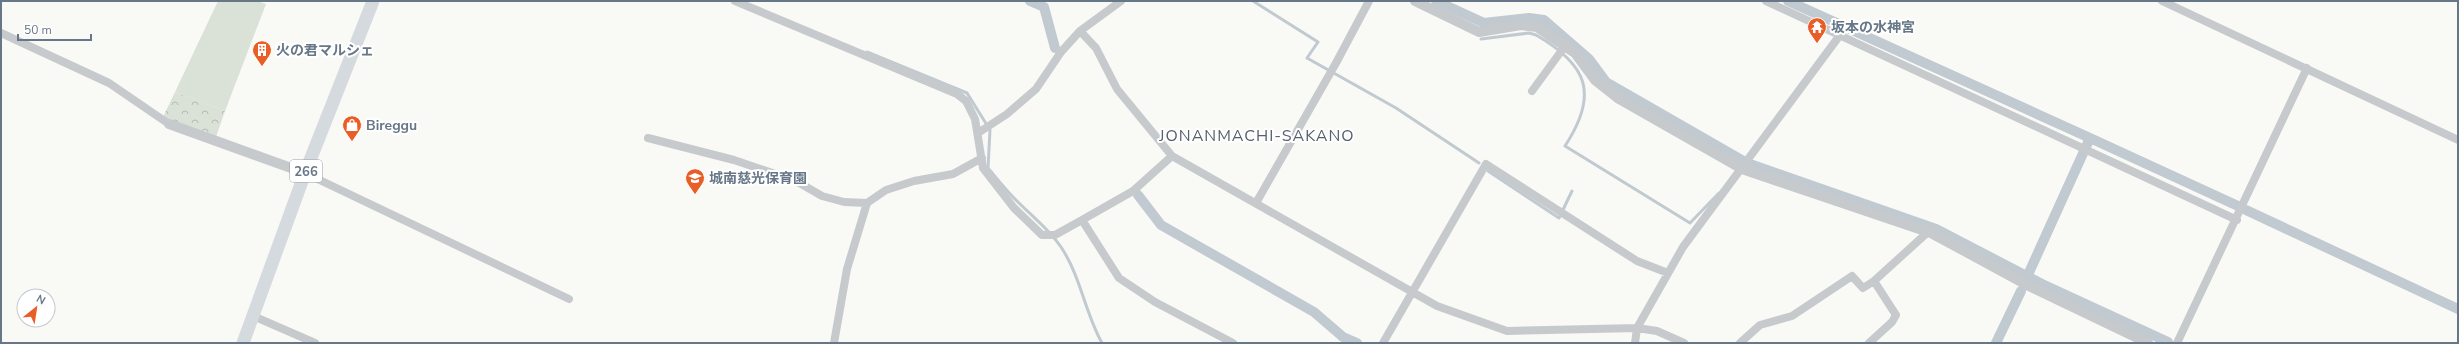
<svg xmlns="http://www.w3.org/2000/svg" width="2459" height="344" font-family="'Nunito Sans','Noto Sans JP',sans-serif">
<defs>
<pattern id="park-crowns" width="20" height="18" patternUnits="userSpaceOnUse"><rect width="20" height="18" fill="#dae1d7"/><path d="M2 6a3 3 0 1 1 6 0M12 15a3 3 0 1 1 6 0" fill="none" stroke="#b5bbb4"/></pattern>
</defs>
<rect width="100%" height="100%" fill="#f9f9f6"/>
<path fill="#dae1d7" d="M 218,1 L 257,1 L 266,4 L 225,111 L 175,92 Z"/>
<path fill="url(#park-crowns)" d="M 175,92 L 225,111 L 216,137 L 163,117 Z"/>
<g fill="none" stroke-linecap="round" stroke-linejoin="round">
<path stroke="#c1cad0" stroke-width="3" d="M 1253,1 L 1318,42 L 1307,58 L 1396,108 L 1479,163
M 1481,39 L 1529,33 L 1536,35 C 1588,65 1599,94 1565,146 L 1690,223 L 1719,193
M 867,52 L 967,93 L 990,130 L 988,168 C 998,180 1008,193 1019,203 C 1034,218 1049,229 1061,247 C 1081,277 1085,313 1102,343
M 1488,171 L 1559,218 L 1572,191"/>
<path stroke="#c1cad0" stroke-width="10" d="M 1030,1 L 1044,7 L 1055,48
M 1436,1 L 1484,23 L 1529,18 L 1544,20 L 1589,59 L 1606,82 L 1747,163 L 1936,229 L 2042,284 L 2168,342
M 1788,1 L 2090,138
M 1138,195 L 1161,225 L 1314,312 L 1343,337 L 1357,343
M 2246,210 L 2458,309
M 2027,277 L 2090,138 L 2238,206
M 1996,343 L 2021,291"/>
<path stroke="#c6cacd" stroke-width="8" d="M 735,1 L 957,94 L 966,101 L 975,119 L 983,168 L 1014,208 L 1042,235 L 1055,235 L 1082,220 L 1119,278 L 1155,302 L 1233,343
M 1766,1 L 2237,220
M 2162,1 L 2458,140
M 1080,31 L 1096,48 L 1117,89 L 1172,156 L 1437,306 L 1507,331 L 1637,328 L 1657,331 L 1684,343
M 1,33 L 109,83 L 169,124
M 1532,91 L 1565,46
M 978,133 L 1007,114 L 1036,89 L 1061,52 L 1080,31 L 1121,1
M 648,138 L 734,160 L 796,181 L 822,196 L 844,202 L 867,203 L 886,190 L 914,181 L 953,174 L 982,158
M 305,173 L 569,299
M 1256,203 L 1336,63 L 1369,1
M 1082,220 L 1133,191 L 1172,156
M 1874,281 L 1928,232
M 253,316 L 315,343
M 834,343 L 847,269 L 867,203
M 1383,343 L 1486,164 L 1637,261 L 1668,273
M 1635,343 L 1637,328 L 1683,247 L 1840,35
M 1740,343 L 1760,325 L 1792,316 L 1852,276 L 1863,288 L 1874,281 L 1896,315 L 1892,322 L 1869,343
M 2177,343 L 2307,68"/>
<path stroke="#c6cacd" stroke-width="10" d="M 1415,1 L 1479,32 L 1521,25 L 1537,27 L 1575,53 L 1595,80 L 1619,99 L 1742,169 L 1931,233 L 2029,286 L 2148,343
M 169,124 L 305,173"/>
<path stroke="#d5dade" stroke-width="13" d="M 243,343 L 305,173 L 373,1"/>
</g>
<defs>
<symbol id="temple-pin" viewBox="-11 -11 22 30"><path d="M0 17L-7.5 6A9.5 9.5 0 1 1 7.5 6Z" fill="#e95e26" stroke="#fff"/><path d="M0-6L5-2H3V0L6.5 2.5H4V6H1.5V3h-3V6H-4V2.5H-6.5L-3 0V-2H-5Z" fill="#fff"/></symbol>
<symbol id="building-pin" viewBox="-11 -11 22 30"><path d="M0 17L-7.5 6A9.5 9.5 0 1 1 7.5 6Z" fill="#e95e26" stroke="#fff"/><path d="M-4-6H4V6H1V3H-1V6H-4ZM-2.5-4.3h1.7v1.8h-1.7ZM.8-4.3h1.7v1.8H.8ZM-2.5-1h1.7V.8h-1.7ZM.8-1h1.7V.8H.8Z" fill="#fff"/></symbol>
<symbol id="shop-pin" viewBox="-11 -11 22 30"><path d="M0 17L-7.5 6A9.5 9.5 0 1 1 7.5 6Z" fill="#e95e26" stroke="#fff"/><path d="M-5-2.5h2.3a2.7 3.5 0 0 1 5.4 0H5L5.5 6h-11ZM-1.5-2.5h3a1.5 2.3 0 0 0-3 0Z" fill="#fff"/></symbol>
<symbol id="school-pin" viewBox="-11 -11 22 30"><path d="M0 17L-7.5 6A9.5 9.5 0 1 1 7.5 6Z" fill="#e95e26" stroke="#fff"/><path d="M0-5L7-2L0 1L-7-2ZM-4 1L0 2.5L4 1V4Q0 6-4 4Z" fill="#fff"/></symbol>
</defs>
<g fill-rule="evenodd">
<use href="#temple-pin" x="1806" y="16" width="22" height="30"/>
<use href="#building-pin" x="251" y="39" width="22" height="30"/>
<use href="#shop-pin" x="341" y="114" width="22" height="30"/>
<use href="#school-pin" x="684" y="167" width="22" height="30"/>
</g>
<g text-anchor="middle" stroke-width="4" stroke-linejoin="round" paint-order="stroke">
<rect fill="#fff" stroke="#95a0ac" stroke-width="1" x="290" y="160" width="32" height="22" rx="3"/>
<g font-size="13" font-weight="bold" fill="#677788">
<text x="306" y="176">266</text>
</g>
<g font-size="14" font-weight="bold" fill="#677788" stroke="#fff" text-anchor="start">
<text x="1831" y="32">坂本の水神宮</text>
<text x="276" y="55">火の君マルシェ</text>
<text x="366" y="130">Bireggu</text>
<text x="709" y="183">城南慈光保育園</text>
</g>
<g font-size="16" letter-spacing="1" fill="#55616d" stroke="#fff">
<text x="1257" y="141">JONANMACHI-SAKANO</text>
</g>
</g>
<rect width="2459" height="344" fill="none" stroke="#677788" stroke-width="4"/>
<g transform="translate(36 308) rotate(30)"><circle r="19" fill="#ffffff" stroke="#c2c9cf"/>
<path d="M0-3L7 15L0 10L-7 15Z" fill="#e95e26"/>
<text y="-6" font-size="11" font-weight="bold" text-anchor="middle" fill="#677788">N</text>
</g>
<path d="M18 34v6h73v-6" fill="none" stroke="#677788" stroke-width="2"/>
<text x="24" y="34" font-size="12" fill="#677788" stroke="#ffffff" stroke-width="3" paint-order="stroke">50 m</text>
</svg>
